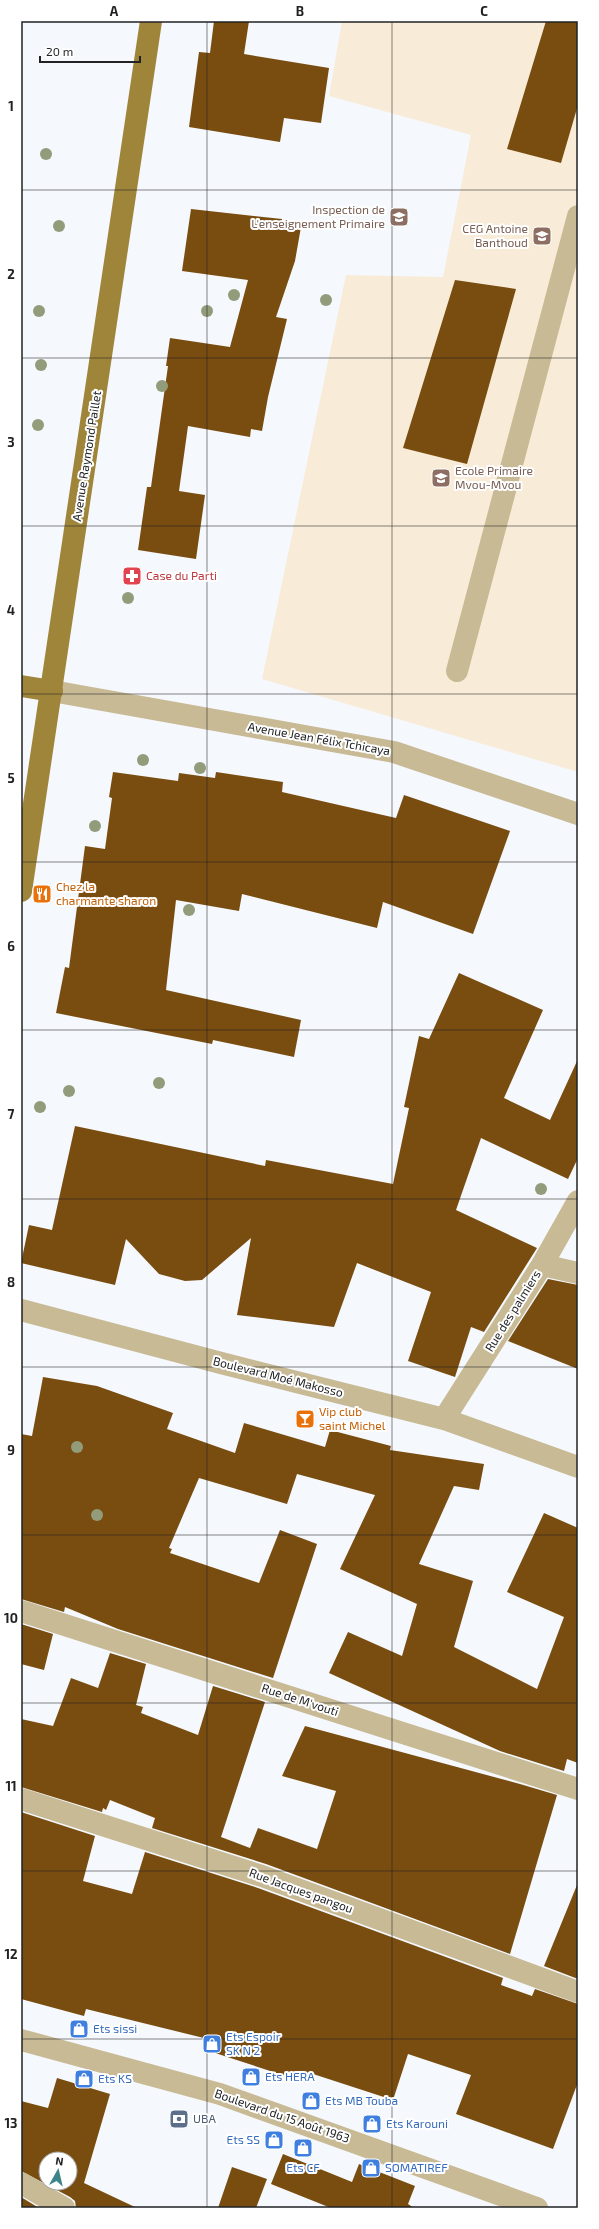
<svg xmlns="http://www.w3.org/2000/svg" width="599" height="2229" font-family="'Exo 2',sans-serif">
<rect width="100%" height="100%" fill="#f5f8fd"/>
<path fill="#f8ecd8" d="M 342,21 L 578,21 L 578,772 L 262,679 L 346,275 L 443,277 L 471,135 L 329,96 Z"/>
<path fill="#794d0f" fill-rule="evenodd" d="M 214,21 L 249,21 L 244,54 L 329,68 L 321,123 L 284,118 L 280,142 L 189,127 L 199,52 L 210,53 Z
M 546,21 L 578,21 L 578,105 L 561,163 L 507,149 Z
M 191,209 L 282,219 L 282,224 L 301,227 L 295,261 L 276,317 L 287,319 L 268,397 L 262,431 L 251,429 L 250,437 L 188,426 L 179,491 L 205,495 L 196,559 L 138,550 L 147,487 L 151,487 L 168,366 L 166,366 L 170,338 L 230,347 L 248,280 L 182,271 Z
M 455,280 L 516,289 L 467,464 L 403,448 Z
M 113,772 L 178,781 L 179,773 L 215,778 L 216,772 L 283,782 L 282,792 L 396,818 L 404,795 L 510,831 L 473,934 L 383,902 L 377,928 L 242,894 L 239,911 L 176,900 L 166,990 L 301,1020 L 294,1057 L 213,1040 L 212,1044 L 56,1013 L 65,967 L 69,968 L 85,846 L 105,849 L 112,798 L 109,797 Z
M 459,973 L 543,1010 L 504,1098 L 550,1120 L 578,1059 L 578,1158 L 568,1179 L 481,1138 L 456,1210 L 537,1248 L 484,1332 L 471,1327 L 455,1377 L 408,1361 L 431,1292 L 357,1263 L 334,1327 L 237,1315 L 251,1238 L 202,1280 L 185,1281 L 159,1274 L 126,1239 L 115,1285 L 21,1263 L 29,1225 L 52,1230 L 75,1126 L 265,1166 L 266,1160 L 393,1184 L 409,1108 L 404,1107 L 419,1036 L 429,1039 Z
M 548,1279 L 578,1285 L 578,1369 L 508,1341 Z
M 43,1377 L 97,1386 L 173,1413 L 167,1429 L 235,1453 L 244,1423 L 325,1447 L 330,1430 L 391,1446 L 390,1450 L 484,1464 L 479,1490 L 454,1486 L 419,1564 L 473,1581 L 454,1647 L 537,1689 L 564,1617 L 507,1592 L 544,1513 L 578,1528 L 578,1763 L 567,1759 L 564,1771 L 500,1751 L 329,1673 L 348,1632 L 402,1656 L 417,1604 L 340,1569 L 375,1495 L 297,1474 L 287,1504 L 199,1478 L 169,1548 L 172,1549 L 170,1553 L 259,1583 L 280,1530 L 317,1544 L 273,1678 L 118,1629 L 65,1607 L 64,1612 L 21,1599 L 21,1434 L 32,1436 Z
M 21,1624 L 53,1634 L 44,1670 L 21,1664 Z
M 110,1653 L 146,1664 L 136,1705 L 143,1707 L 141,1713 L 198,1735 L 213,1686 L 265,1702 L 221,1837 L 250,1848 L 258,1828 L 317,1849 L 336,1791 L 282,1776 L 305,1726 L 520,1784 L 557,1795 L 510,1954 L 266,1864 L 152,1828 L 155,1818 L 110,1800 L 106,1810 L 103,1808 L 102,1812 L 21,1787 L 21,1719 L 53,1726 L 71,1678 L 98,1688 Z
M 21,1812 L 95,1836 L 83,1881 L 132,1894 L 145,1852 L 258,1888 L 503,1978 L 501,1985 L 532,1996 L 535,1989 L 578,2004 L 578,2082 L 553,2149 L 456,2114 L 471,2075 L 408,2054 L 393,2100 L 310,2073 L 307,2083 L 212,2052 L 216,2041 L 86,2009 L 84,2016 L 21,1999 Z
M 577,1885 L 578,1885 L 578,1979 L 544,1966 Z
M 57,2078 L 110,2094 L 84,2183 L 137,2208 L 76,2208 L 75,2201 L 70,2197 L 21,2171 L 21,2101 L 48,2108 ZM 46,2159 L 70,2159 L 70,2183 L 46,2183 Z
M 283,2154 L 352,2182 L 359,2164 L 415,2186 L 408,2204 L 414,2208 L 331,2208 L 271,2184 Z
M 232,2167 L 267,2179 L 256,2208 L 218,2208 Z
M 21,2197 L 39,2208 L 21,2208 Z"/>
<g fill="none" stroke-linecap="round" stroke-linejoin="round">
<path stroke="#c8ba95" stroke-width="22" d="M 457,671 L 578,216
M 52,691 L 394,752 L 578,814
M 542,1265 L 578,1273
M 21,1310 L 221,1363 L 444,1419 L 578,1467
M 444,1419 L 542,1265 L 578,1201
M 21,1611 L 578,1789
M 21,1799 L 262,1876 L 578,1992
M 21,2040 L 220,2094 L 537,2208
M 21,2183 L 64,2208"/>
<path stroke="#9f853a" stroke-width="22" d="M 21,686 L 52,691
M 21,891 L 151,21"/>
</g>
<g fill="#929b7a">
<circle cx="46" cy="154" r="6"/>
<circle cx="59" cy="226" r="6"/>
<circle cx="234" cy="295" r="6"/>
<circle cx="326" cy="300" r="6"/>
<circle cx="39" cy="311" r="6"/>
<circle cx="207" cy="311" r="6"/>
<circle cx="41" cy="365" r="6"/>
<circle cx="162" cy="386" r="6"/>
<circle cx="38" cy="425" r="6"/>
<circle cx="128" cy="598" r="6"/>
<circle cx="143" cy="760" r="6"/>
<circle cx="200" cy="768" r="6"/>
<circle cx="95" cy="826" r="6"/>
<circle cx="189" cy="910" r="6"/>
<circle cx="159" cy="1083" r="6"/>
<circle cx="69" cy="1091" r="6"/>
<circle cx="40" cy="1107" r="6"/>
<circle cx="541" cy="1189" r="6"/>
<circle cx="77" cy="1447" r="6"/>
<circle cx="97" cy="1515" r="6"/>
</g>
<path fill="none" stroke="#212224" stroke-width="1" stroke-opacity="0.55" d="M 207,21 L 207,2208M 392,21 L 392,2208M 21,190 L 578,190M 21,358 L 578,358M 21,526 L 578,526M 21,694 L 578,694M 21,862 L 578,862M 21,1030 L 578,1030M 21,1199 L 578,1199M 21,1367 L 578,1367M 21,1535 L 578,1535M 21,1703 L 578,1703M 21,1871 L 578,1871M 21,2039 L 578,2039"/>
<defs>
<symbol id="school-square" viewBox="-11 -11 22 22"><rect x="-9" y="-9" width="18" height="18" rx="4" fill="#8d6e63" stroke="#fff"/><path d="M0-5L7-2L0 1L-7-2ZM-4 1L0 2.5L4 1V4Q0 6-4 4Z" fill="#fff"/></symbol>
<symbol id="pharmacy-square" viewBox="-11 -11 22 22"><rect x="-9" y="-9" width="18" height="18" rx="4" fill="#e0444e" stroke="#fff"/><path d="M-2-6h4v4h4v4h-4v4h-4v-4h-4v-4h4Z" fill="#fff"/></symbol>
<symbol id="restaurant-square" viewBox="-11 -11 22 22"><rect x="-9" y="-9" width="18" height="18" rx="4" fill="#e8710a" stroke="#fff"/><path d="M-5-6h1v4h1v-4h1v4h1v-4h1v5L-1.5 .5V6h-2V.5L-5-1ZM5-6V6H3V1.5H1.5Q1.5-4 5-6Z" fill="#fff"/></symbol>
<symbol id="bar-square" viewBox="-11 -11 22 22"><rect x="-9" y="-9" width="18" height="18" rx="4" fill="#e8710a" stroke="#fff"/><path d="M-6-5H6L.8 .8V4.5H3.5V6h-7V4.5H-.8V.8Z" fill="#fff"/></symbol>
<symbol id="shop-square" viewBox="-11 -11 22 22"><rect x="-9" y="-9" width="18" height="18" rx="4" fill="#3f7fe0" stroke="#fff"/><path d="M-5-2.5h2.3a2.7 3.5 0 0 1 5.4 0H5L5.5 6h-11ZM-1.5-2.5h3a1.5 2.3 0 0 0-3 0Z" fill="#fff"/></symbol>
<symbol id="bank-square" viewBox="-11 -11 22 22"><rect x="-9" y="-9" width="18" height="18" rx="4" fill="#5c6f8a" stroke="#fff"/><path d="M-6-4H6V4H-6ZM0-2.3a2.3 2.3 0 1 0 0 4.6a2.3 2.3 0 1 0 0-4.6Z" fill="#fff"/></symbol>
</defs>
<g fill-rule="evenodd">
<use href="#school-square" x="388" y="206" width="22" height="22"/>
<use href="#school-square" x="531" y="225" width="22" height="22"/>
<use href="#school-square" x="430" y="467" width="22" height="22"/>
<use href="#pharmacy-square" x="121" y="565" width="22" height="22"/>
<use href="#restaurant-square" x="31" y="883" width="22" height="22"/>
<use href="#bar-square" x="294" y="1408" width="22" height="22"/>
<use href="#shop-square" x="68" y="2018" width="22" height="22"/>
<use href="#shop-square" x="201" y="2033" width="22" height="22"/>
<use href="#shop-square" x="240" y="2066" width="22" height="22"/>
<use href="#shop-square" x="73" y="2068" width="22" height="22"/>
<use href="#shop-square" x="300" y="2090" width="22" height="22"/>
<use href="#bank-square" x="168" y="2108" width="22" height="22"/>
<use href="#shop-square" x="361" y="2113" width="22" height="22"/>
<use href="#shop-square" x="263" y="2129" width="22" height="22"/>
<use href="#shop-square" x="292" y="2137" width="22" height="22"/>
<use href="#shop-square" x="360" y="2157" width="22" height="22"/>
</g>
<g text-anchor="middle" stroke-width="4" stroke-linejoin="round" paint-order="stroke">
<g font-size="12" fill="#785e54" stroke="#fff" text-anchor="end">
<text x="385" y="214">Inspection de<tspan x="385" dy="14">L'enseignement Primaire</tspan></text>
<text x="528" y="233">CEG Antoine<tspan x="528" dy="14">Banthoud</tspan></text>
<text x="455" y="475" text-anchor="start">Ecole Primaire<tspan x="455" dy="14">Mvou-Mvou</tspan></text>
</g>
<g font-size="12" fill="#212224" stroke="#fff">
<text transform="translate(87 456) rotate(-81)" y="4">Avenue Raymond Paillet</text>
<text transform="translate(319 739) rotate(10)" y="4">Avenue Jean Félix Tchicaya</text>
<text transform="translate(513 1311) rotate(-58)" y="4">Rue des palmiers</text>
<text transform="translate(278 1377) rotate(14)" y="4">Boulevard Moé Makosso</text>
<text transform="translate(300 1700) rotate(18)" y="4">Rue de M'vouti</text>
<text transform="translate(301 1891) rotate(20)" y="4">Rue Jacques pangou</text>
<text transform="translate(282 2116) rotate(19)" y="4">Boulevard du 15 Août 1963</text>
</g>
<g font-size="12" fill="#be3a42" stroke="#fff" text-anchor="start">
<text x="146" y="580">Case du Parti</text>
</g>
<g font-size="12" fill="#c56008" stroke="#fff" text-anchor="start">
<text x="56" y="891">Chez la<tspan x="56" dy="14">charmante sharon</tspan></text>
<text x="319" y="1416">Vip club<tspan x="319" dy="14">saint Michel</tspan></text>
</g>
<g font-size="12" fill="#366cbe" stroke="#fff" text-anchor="start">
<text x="93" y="2033">Ets sissi</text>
<text x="226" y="2041">Ets Espoir<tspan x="226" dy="14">SK N 2</tspan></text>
<text x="265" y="2081">Ets HERA</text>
<text x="98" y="2083">Ets KS</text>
<text x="325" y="2105">Ets MB Touba</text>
<text x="386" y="2128">Ets Karouni</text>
<text x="260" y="2144" text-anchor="end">Ets SS</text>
<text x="303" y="2172" text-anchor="middle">Ets CF</text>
<text x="385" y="2172">SOMATIREF</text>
</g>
<g font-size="12" fill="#4e5e75" stroke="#fff" text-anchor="start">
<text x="193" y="2123">UBA</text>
</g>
</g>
<rect width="599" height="2229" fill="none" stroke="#ffffff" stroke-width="44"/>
<g transform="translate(58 2171) rotate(8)"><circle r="19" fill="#ffffff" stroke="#a6a7a7"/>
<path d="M0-3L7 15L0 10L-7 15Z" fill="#3c8489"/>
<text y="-6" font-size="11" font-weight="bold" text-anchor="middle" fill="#212224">N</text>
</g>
<path d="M40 56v6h100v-6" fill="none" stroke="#212224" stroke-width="2"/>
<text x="46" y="56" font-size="12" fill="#212224" stroke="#ffffff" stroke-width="3" paint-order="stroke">20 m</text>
<rect x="22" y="22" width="555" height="2185" fill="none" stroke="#212224" stroke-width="1.5"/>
<g font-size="13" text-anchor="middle" font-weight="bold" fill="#212224">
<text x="114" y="16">A</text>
<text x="300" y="16">B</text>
<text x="484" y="16">C</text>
<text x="11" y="111">1</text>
<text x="11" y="279">2</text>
<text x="11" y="447">3</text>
<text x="11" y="615">4</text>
<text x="11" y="783">5</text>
<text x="11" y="951">6</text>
<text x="11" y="1119">7</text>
<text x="11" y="1287">8</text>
<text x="11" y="1455">9</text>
<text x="11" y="1623">10</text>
<text x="11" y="1791">11</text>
<text x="11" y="1959">12</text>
<text x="11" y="2128">13</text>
</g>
</svg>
